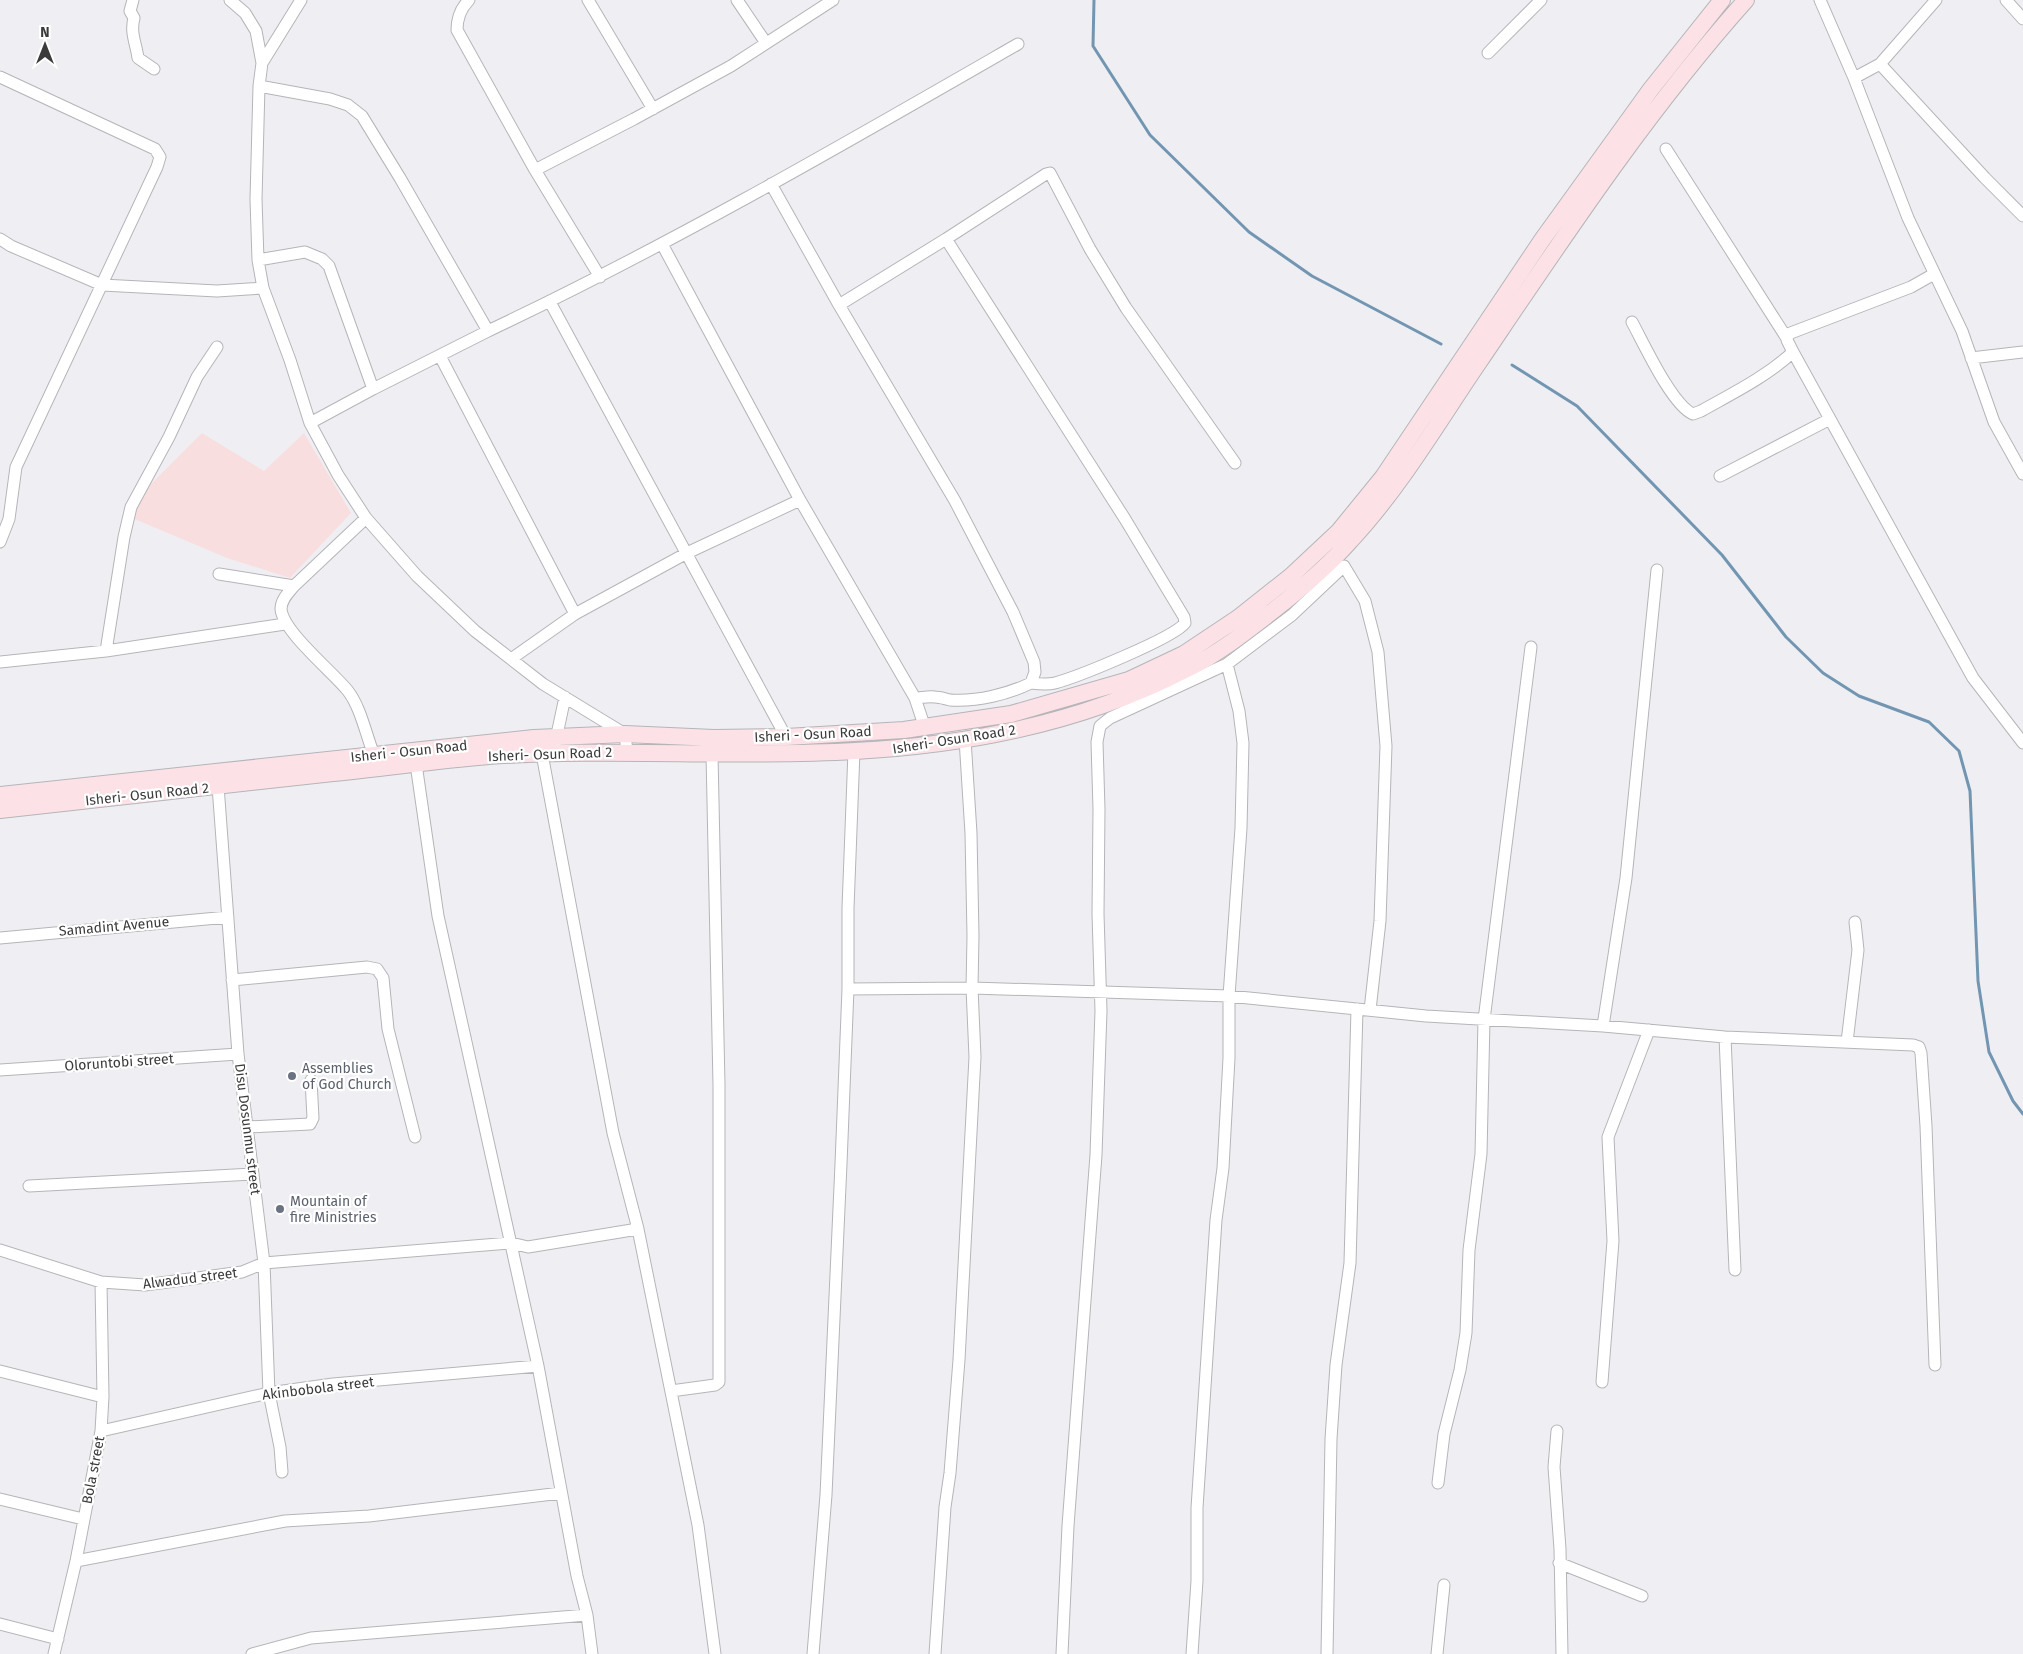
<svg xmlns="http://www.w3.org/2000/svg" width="2023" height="1654" font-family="'Fira Sans',sans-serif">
<rect width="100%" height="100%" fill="#efeff3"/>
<path fill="#f9dee0" d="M 202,433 L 264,471 L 304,433 L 351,513 L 290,578 L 227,558 L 132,518 L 150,485 Z"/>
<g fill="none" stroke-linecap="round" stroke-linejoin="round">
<path stroke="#7296b2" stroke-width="3" d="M 1094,0 L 1093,46 L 1150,135 L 1249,232 L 1312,276 L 1441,344
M 1512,365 L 1577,406 L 1722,555 L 1786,637 L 1823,673 L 1859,696 L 1929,722 L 1959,751 L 1970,791 L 1978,981 L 1989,1052 L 2013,1101 L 2023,1114"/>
<defs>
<path id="street" d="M 133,0 L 130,11 L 134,18 C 130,33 136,43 138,58 L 154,69
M 230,0 L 245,13 L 256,31 L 262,63 L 259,86 L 256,199 L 258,260 L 263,288 L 290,360 L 310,423 L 338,475 L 366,518 L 417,576 L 475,631 L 543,684 L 625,734 L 627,752
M 469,0 C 460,9 457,18 457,30 L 535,170 L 600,277
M 588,0 L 653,109
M 737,0 L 766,43
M 1820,0 L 1854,78 L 1908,218 L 1962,331 L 1994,422 L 2023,474
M 2006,0 L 2023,19
M 1488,53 L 1541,0
M 262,63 L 301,0
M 1880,64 L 1936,0
M 0,77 L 155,149 L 160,157 L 157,167 L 16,467 L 9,519 L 0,542
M 1854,78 L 1880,64 L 1985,178 L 2023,216
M 259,86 L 330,99 L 348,105 L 362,116 L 400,178 L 488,331 C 670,245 844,144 1018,44
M 1666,149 L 1786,337
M 535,170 L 634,119 L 731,66 L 833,0
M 771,184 L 839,305 L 955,501 L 1013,612 L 1034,662 L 1035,672 L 1031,683 C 1008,694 977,702 950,700 C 945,699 940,697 935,697 C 928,696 921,698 915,698
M 0,239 L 11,246 L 102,285 L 217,291 L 263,288
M 946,239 L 1125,519 L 1184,617 L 1185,623 C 1174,638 1077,677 1055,683 C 1047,685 1039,684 1031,683
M 662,244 L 800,500 L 915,698 L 925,728
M 258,260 L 305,252 L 322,259 L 329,266 L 373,389
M 550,302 L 786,737
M 839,305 L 946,239 L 1046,174 L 1050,173 L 1090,249 L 1126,308 L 1235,463
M 1632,322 C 1644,344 1672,405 1693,414 L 1701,411 C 1733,393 1766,377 1793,352 L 1787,340 L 1788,334 L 1911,287 L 1934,274
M 1793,352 L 1973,678 L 2023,743
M 440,356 L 575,614
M 1971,358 L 2023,352
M 310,423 L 373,389 L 488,331
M 1720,476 L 1830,419
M 366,518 L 294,586 C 288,593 281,600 281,609 C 283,632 333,672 348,691 C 361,708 366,735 374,755
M 219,574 L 294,586
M 106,651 L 124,537 L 131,507 L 169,437 L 197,377 L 217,347
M 511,659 L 575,614 L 687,553 L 800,500
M 0,662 L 106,651 L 285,624
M 555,744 L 565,697
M 542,754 L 613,1133 L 638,1229 L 698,1525 L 715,1654
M 416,764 L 438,916 L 538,1366 L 577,1576 L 587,1615 L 592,1654
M 218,786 L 238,1054 L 264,1263 L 269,1393 L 280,1447 L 282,1472
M 0,938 L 228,917
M 232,980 L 367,967 L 377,969 L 383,978 L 388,1029 L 415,1137
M 848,989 L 972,988 L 1229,996 L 1426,1016 L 1603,1026 L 1725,1037 L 1913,1045 L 1919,1047 L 1921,1053 L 1926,1126 L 1935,1365
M 1603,1026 L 1626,878 L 1657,570
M 1725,1037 L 1735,1270
M 1847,1042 L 1858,950 L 1855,922
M 0,1070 L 238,1054
M 247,1127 L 310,1124 L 313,1118 L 311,1080
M 29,1186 L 253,1174
M 0,1250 L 101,1282 L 145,1285 L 242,1272 L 264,1263 L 511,1243 L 528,1247 L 638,1229
M 0,1371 L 103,1397
M 1602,1382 L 1613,1241 L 1608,1137 L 1649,1030
M 671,1391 L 715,1385 L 719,1382 L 719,1085 L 712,754
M 101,1431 L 269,1393 L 333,1384 L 538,1366
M 1557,1431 L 1554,1467 L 1560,1549 L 1562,1654
M 1438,1483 L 1444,1434 L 1460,1370 L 1466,1333 L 1469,1250 L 1481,1154 L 1484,1020 L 1531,647
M 0,1499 L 83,1519
M 76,1561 L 285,1521 L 369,1516 L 561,1493
M 1559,1563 L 1642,1596
M 0,1624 L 58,1639
M 54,1654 L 76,1561 L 101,1431 L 103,1397 L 101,1282
M 252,1654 L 311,1638 L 587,1615
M 813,1654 L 826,1495 L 841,1164 L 848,989 L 848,908 L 854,751
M 935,1654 L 945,1507 L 950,1473 L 959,1360 L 975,1057 L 972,988 L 973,936 L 971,833 L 965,739
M 1062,1654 L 1068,1526 L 1096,1155 L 1101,1011 L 1098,914 L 1099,809 L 1097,742 L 1100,726 L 1110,718 L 1227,664 L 1292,615 L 1344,566 L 1365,601 L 1378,652 L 1386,746 L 1380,921 L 1370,1010
M 1192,1654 L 1197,1581 L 1197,1508 L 1216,1220 L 1223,1168 L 1229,1058 L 1229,996 L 1241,828 L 1243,743 L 1239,711 L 1227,664
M 1327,1654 L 1331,1439 L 1336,1365 L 1350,1263 L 1357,1009
M 1437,1654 L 1444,1585"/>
<path id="secondary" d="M 0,795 L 534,738 L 625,734 L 714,738 L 786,737 L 904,730 L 1011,714 L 1129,680 L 1184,654 L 1238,618 L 1291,576 L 1339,531 L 1383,477 L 1542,240 L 1651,89 L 1722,0
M 0,810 C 111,798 222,785 333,773 C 385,768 437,760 489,756 C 611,748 733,758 855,751 C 969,745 1085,722 1187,669 C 1218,654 1247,631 1274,610 C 1301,589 1328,566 1351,540 C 1401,486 1438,422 1479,362 C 1563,238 1646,112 1746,0"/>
</defs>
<use href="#street" stroke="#b5b5b9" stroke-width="13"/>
<use href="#secondary" stroke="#b5b5b9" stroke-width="18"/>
<use href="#street" stroke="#fff" stroke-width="11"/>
<use href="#secondary" stroke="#fce2e6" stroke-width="16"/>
</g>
<g fill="#6b7280" stroke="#fff" stroke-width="2">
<circle cx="292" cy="1076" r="5"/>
<circle cx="280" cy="1209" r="5"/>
</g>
<g text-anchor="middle" stroke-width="4.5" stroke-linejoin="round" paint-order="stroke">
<g font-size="14" fill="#3b3b3c" stroke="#fff">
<text transform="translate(813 734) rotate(-3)" y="5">Isheri - Osun Road</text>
<text transform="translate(954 739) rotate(-9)" y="5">Isheri- Osun Road 2</text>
<text transform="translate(409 751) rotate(-6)" y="5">Isheri - Osun Road</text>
<text transform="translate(550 754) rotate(-2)" y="5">Isheri- Osun Road 2</text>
<text transform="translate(147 794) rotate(-6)" y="5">Isheri- Osun Road 2</text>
<text transform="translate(114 926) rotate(-5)" y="5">Samadint Avenue</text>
<text transform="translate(119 1062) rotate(-4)" y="5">Oloruntobi street</text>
<text transform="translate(248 1129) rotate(83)" y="5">Disu Dosunmu street</text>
<text transform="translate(190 1278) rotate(-7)" y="5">Alwadud street</text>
<text transform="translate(318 1388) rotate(-7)" y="5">Akinbobola street</text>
<text transform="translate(93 1470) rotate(-79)" y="5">Bola street</text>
</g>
<g font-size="14" fill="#5b616d" stroke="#fff" text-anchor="start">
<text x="302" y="1073">Assemblies<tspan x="302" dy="16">of God Church</tspan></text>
<text x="290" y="1206">Mountain of<tspan x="290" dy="16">fire Ministries</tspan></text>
</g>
</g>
<g transform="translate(45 45)" stroke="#ffffff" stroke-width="4" paint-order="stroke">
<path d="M0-4L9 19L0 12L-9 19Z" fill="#3b3b3c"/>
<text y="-8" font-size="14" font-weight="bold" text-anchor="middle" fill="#3b3b3c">N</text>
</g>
</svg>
